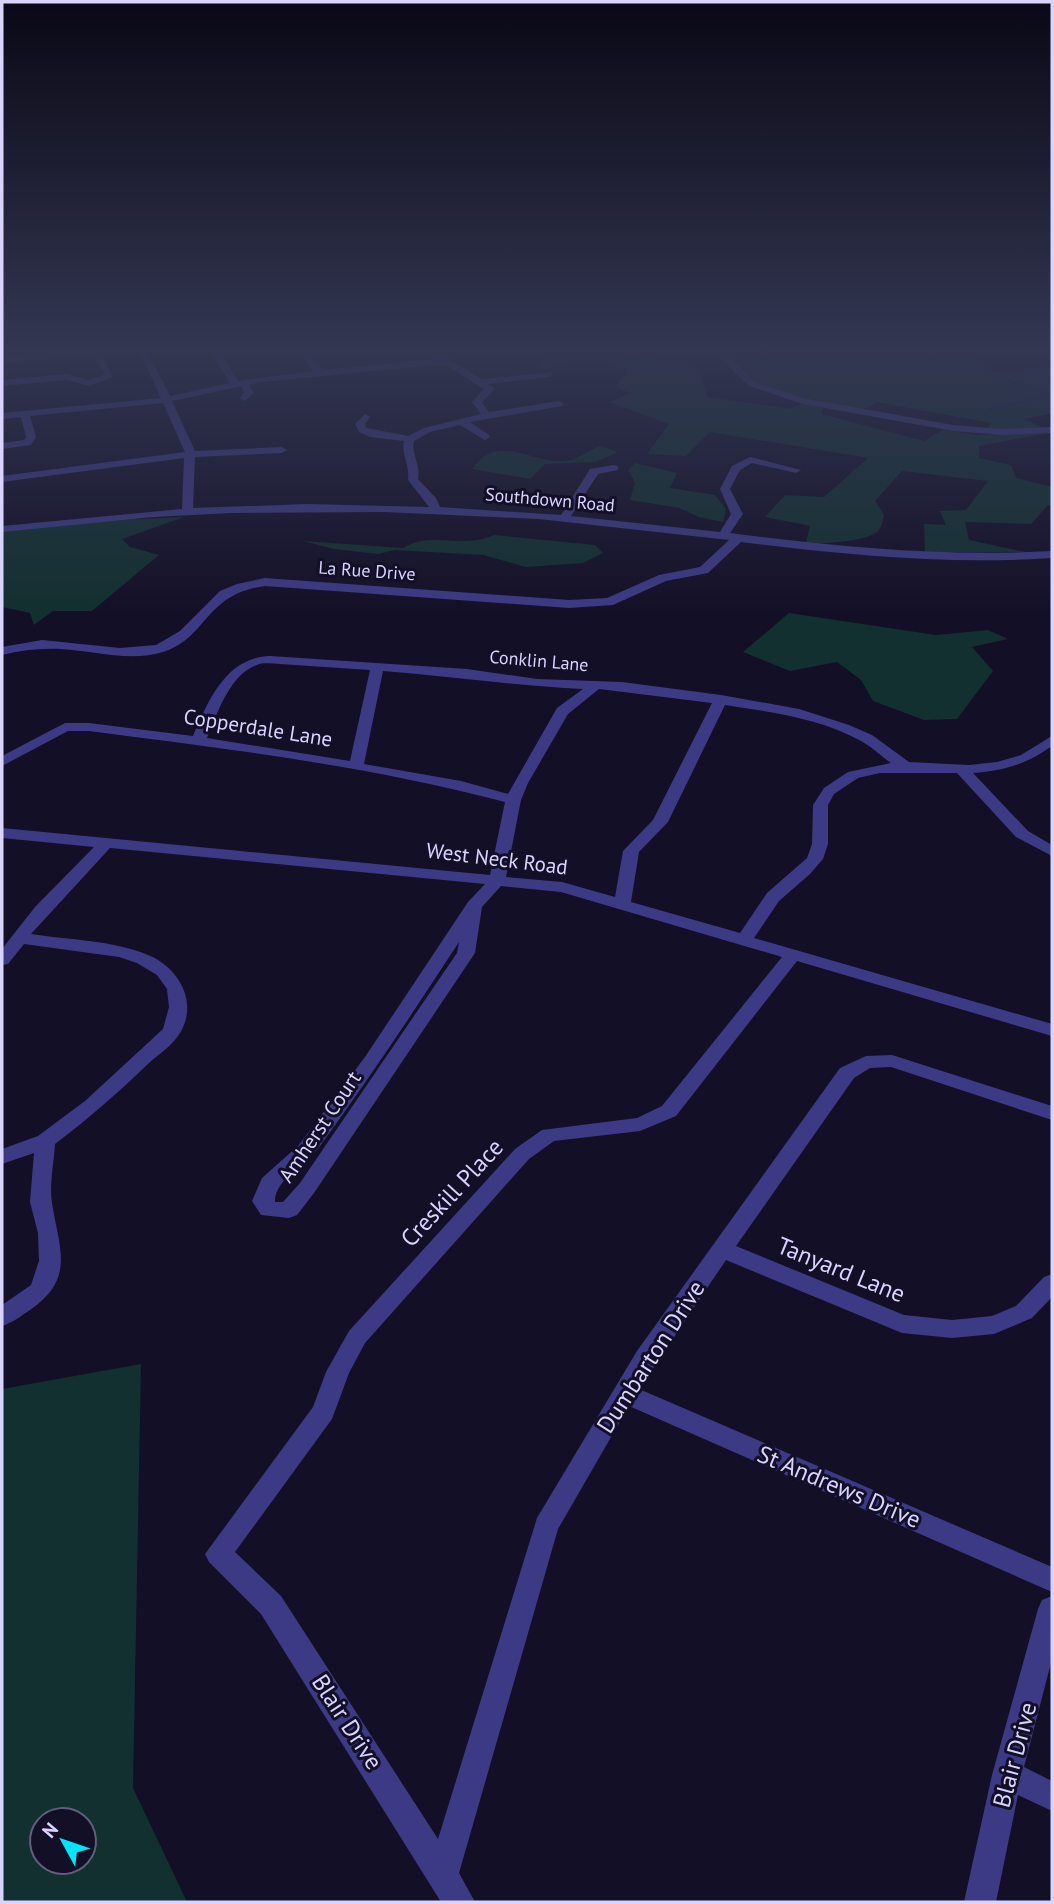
<svg xmlns="http://www.w3.org/2000/svg" width="1054" height="1904" font-family="'PT Sans',sans-serif">
<rect width="100%" height="100%" fill="#130f26"/>
<path fill="#12302f" fill-rule="evenodd" d="M 523,348 L 599,348 L 632,361 L 653,358 L 699,369 L 707,397 L 791,409 L 803,403 L 823,408 L 821,414 L 924,441 L 943,430 L 977,435 L 1047,433 L 979,446 L 979,458 L 1011,465 L 1016,478 L 1052,487 L 1052,506 L 1048,505 L 1031,524 L 965,522 L 969,540 L 1025,552 L 925,552 L 924,524 L 946,525 L 940,511 L 966,510 L 988,481 L 902,471 L 875,501 L 884,515 C 883,520 882,527 878,531 C 867,542 821,544 806,543 L 810,526 L 765,517 L 785,495 L 824,497 L 868,458 L 710,432 L 686,456 L 647,454 L 669,424 L 609,402 L 631,393 L 616,387 L 628,370 L 593,360 L 537,370 L 544,354 Z
M 722,348 L 959,348 L 996,373 L 1052,366 L 1052,413 L 1024,419 L 1043,428 L 984,431 L 992,423 L 877,402 L 862,410 L 783,393 L 755,383 Z
M 600,446 L 618,452 L 596,462 L 545,464 L 530,479 L 472,469 C 497,432 530,463 564,461 C 576,460 589,451 600,446 Z
M 635,463 L 677,473 L 670,488 L 715,495 L 726,509 L 723,522 L 699,517 L 680,508 L 630,500 L 635,483 L 628,470 Z
M 184,517 L 122,539 L 130,547 L 159,555 L 92,611 L 53,611 L 34,625 L 30,613 L 2,607 L 2,531 L 59,523 Z
M 494,535 L 595,545 L 603,553 L 583,563 L 526,567 L 483,555 L 395,550 L 378,554 L 334,549 L 303,541 L 403,548 C 431,530 461,550 494,535 Z
M 789,613 L 936,635 L 988,630 L 1008,639 L 972,647 L 993,671 L 957,719 L 924,720 L 873,701 L 861,680 L 837,662 L 790,671 L 743,652 Z
M 141,1364 L 133,1788 L 187,1902 L 2,1902 L 2,1389 ZM 42,1820 L 84,1820 L 84,1862 L 42,1862 Z"/>
<g fill="none" stroke-linecap="round" stroke-linejoin="round">
<path stroke="#0c2248" stroke-width="2" d="M 916,348 L 1051,395
M 984,415 L 986,411 L 1050,395"/>
<path fill="#3d3a85" fill-rule="evenodd" d="M 98,348 L 113,377 L 89,386 L 67,380 L 2,386 L 2,380 L 67,374 L 88,380 L 105,374 L 93,355 L 2,363 L 2,357 Z
M 143,348 L 178,348 L 148,353 L 170,396 L 230,383 L 209,348 L 218,348 L 238,381 L 313,371 L 300,354 L 291,348 L 306,350 L 322,370 L 437,359 L 421,348 L 432,348 L 481,379 L 553,372 L 550,377 L 488,384 L 495,389 L 482,402 L 489,412 L 559,401 L 564,404 L 562,406 L 470,422 L 489,435 L 490,437 L 485,440 L 460,425 L 430,432 L 414,441 C 411,454 421,465 418,479 L 436,498 L 440,507 L 561,515 L 590,469 L 614,465 L 618,466 L 618,470 L 598,474 L 571,516 L 720,532 L 731,514 L 720,489 L 732,466 L 750,457 L 801,470 L 796,473 L 752,463 L 740,470 L 730,489 L 743,514 L 730,533 C 838,547 944,557 1052,551 L 1052,558 C 948,565 845,555 741,542 L 708,573 L 666,581 L 613,605 L 569,608 L 265,586 C 204,594 208,638 163,652 C 130,662 94,651 61,649 C 40,648 22,650 2,655 L 2,647 L 42,640 L 120,648 L 156,645 L 180,631 L 220,591 L 237,584 L 265,578 L 569,600 L 607,598 L 659,575 L 700,567 L 729,540 L 539,519 L 385,512 L 231,513 L 154,517 L 2,532 L 2,526 L 182,509 L 184,458 L 2,482 L 2,476 L 185,452 L 163,403 L 30,416 L 36,437 L 31,445 L 2,449 L 2,443 L 24,440 L 26,437 L 21,417 L 2,419 L 2,413 L 161,398 L 139,351 ZM 444,364 L 484,389 L 472,402 L 481,414 L 424,428 L 408,436 L 366,428 L 365,424 L 370,417 L 365,414 L 355,424 L 359,432 L 370,437 L 404,441 C 401,455 410,465 408,480 L 429,507 L 308,504 L 193,508 L 195,457 L 282,453 L 287,450 L 282,447 L 195,451 L 172,401 L 241,386 L 244,393 L 240,398 L 245,401 L 254,393 L 249,385 L 262,382 Z
M 710,348 L 723,350 L 755,382 L 803,398 L 953,425 L 1002,429 L 1052,427 L 1052,433 L 1002,435 L 953,431 L 803,404 L 749,386 Z
M 270,656 L 467,669 L 537,679 L 622,682 L 721,695 L 799,709 L 849,725 L 872,735 L 909,762 L 969,765 L 997,762 L 1021,755 L 1052,736 L 1052,746 C 1027,764 1004,771 973,773 L 1028,831 L 1052,845 L 1052,856 L 1016,837 L 957,773 L 880,773 L 858,778 L 834,794 L 828,805 L 828,844 L 823,859 L 810,874 L 779,901 L 754,938 L 1052,1024 L 1052,1036 L 797,961 L 676,1116 L 640,1131 L 554,1141 L 529,1159 L 365,1343 L 349,1373 L 332,1419 L 235,1552 L 281,1596 L 438,1839 L 537,1518 L 637,1351 L 840,1068 L 866,1056 L 892,1055 L 1052,1106 L 1052,1120 L 891,1067 L 870,1068 L 854,1078 L 736,1246 L 904,1315 L 952,1320 L 992,1316 L 1016,1306 L 1044,1277 L 1052,1274 L 1052,1297 L 1032,1318 L 994,1334 L 952,1338 L 902,1333 L 726,1260 L 639,1389 L 1052,1567 L 1052,1592 L 629,1406 L 558,1529 L 459,1873 L 475,1902 L 441,1902 L 261,1614 L 209,1562 L 205,1554 L 313,1407 L 326,1372 L 349,1331 L 515,1149 L 542,1130 L 637,1118 L 662,1106 L 782,957 L 561,892 L 501,886 L 482,907 L 475,953 L 314,1193 L 297,1215 L 289,1218 L 261,1215 L 252,1201 L 262,1178 L 298,1146 L 365,1057 L 468,902 L 485,884 L 110,848 L 31,934 C 69,940 112,940 148,955 C 178,967 199,1002 180,1033 C 173,1045 159,1054 149,1063 C 119,1092 88,1119 55,1144 C 54,1163 49,1185 52,1203 C 59,1249 76,1278 30,1310 C 21,1316 12,1323 2,1326 L 2,1305 L 31,1285 L 39,1261 L 38,1233 L 30,1202 L 34,1153 L 2,1164 L 2,1149 L 38,1136 L 85,1101 L 163,1029 L 169,1007 L 167,989 L 157,975 L 137,963 L 119,957 L 24,944 L 8,964 L 2,965 L 2,949 L 35,907 L 94,847 L 2,838 L 2,828 L 490,875 L 505,802 C 369,766 228,749 89,731 L 68,731 L 2,766 L 2,756 L 65,723 L 89,723 L 193,736 C 208,701 226,657 270,656 ZM 280,664 L 370,670 L 350,761 L 207,738 C 217,714 230,674 257,665 C 264,662 273,664 280,664 ZM 383,671 C 450,676 516,686 583,689 L 557,708 L 508,794 L 461,781 L 364,764 ZM 599,689 L 712,703 L 653,820 L 623,851 L 615,897 L 562,882 L 506,877 L 521,800 L 528,783 L 568,714 ZM 725,705 C 771,712 820,718 861,741 C 872,747 881,756 891,763 L 848,772 L 824,788 L 813,805 L 812,844 L 807,858 L 767,893 L 740,933 L 631,902 L 639,852 L 668,822 ZM 459,942 L 457,953 L 300,1183 L 283,1202 L 275,1202 C 274,1180 307,1163 320,1146 C 369,1079 414,1011 459,942 Z
M 1052,1596 L 1052,1659 L 1024,1767 L 1052,1781 L 1052,1811 L 1018,1795 L 996,1902 L 964,1902 L 992,1775 L 1038,1609 L 1042,1600 Z"/>
</g>
<linearGradient id="sky" x2="0" y2="1"><stop stop-color="#0a0815"/><stop offset="0.57" stop-color="#333752"/><stop offset="1" stop-color="#333752" stop-opacity="0"/></linearGradient>
<rect width="1054" height="615" fill="url(#sky)"/>
<g text-anchor="middle" stroke-width="6" stroke-linejoin="round" paint-order="stroke">
<g font-size="18" fill="#d9d4ff" stroke="#130f26">
<text transform="translate(550 500) rotate(5)" y="6">Southdown Road</text>
<text transform="translate(367 571) rotate(4)" y="6">La Rue Drive</text>
<text transform="translate(539 661) rotate(5)" y="6">Conklin Lane</text>
</g>
<g font-size="21" fill="#d9d4ff" stroke="#130f26">
<text transform="translate(258 728) rotate(9)" y="7">Copperdale Lane</text>
<text transform="translate(497 859) rotate(7)" y="7">West Neck Road</text>
<text transform="translate(320 1127) rotate(-56)" y="7">Amherst Court</text>
</g>
<g font-size="24" fill="#d9d4ff" stroke="#130f26">
<text transform="translate(452 1193) rotate(-47)" y="8">Creskill Place</text>
<text transform="translate(841 1270) rotate(22)" y="8">Tanyard Lane</text>
<text transform="translate(651 1357) rotate(-57)" y="8">Dumbarton Drive</text>
<text transform="translate(839 1487) rotate(23)" y="8">St Andrews Drive</text>
<text transform="translate(347 1722) rotate(57)" y="8">Blair Drive</text>
<text transform="translate(1015 1755) rotate(-75)" y="8">Blair Drive</text>
</g>
</g>
<rect width="1054" height="1904" fill="none" stroke="#d9d4ff" stroke-width="7"/>
<g transform="translate(63 1841) rotate(310)"><circle r="33" fill="#130f26" stroke="#625e7d" stroke-width="2"/>
<path d="M0-5L12 26L0 18L-12 26Z" fill="#00e5ff"/>
<text y="-10" font-size="19" font-weight="bold" text-anchor="middle" fill="#d9d4ff">N</text>
</g>
</svg>
